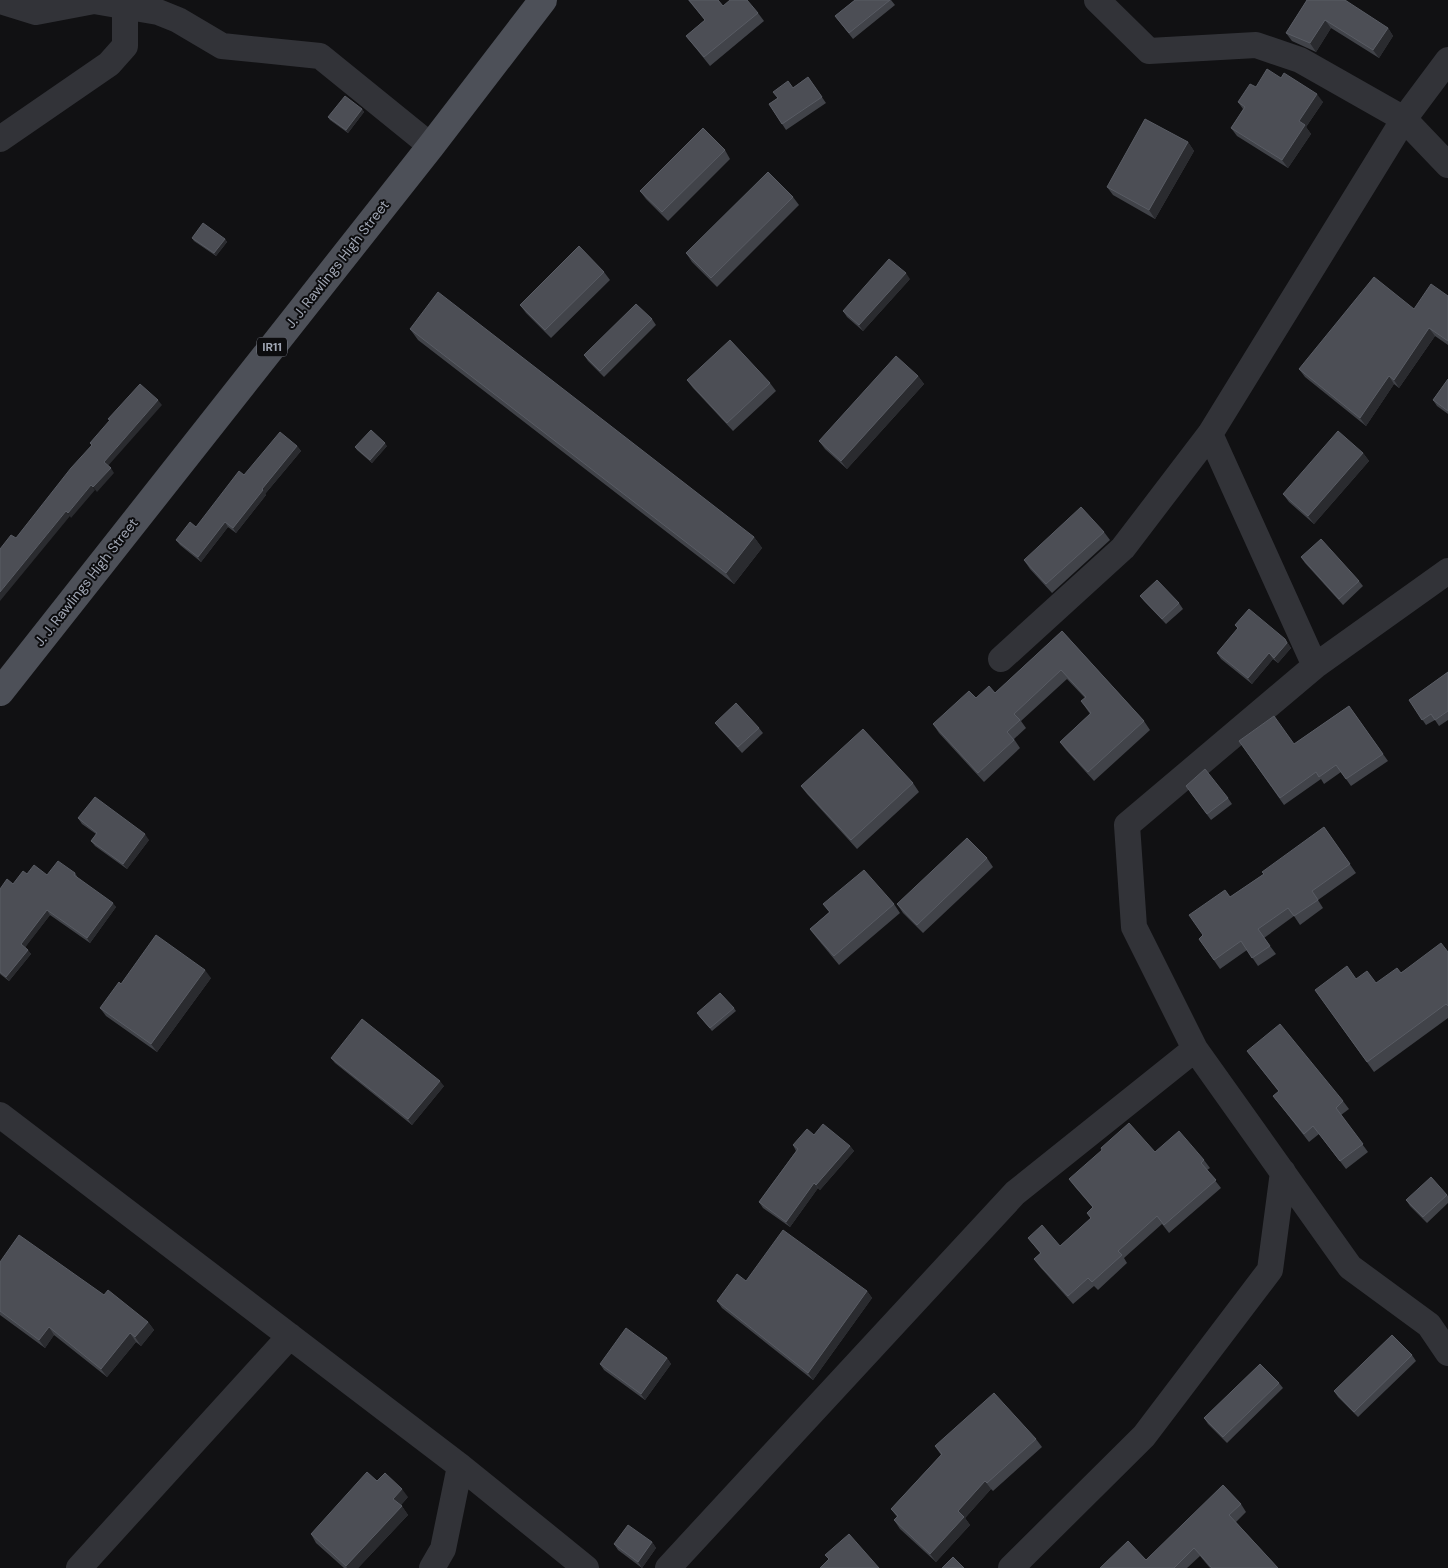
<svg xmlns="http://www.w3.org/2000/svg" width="1448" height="1568" font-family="'DM Sans',sans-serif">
<rect width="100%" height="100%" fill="#111113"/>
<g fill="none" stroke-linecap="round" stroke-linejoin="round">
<path stroke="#323338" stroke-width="26" d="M 1097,0 L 1149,51 L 1256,45 L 1300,60 L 1404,119 L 1448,165
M 0,1 L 36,12 L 94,1 L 158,12 L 178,20 L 222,46 L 320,56 L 431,146
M 0,139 L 109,64 L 125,46 L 125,6 L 127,0
M 1210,434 L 1315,666
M 1448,571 L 1315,666 L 1127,825 L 1134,927 L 1195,1049 L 1350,1267 L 1429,1325 L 1448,1353
M 1001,659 L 1123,548 L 1210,434 L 1404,119 L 1448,60
M 0,1115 L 460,1466 L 586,1568
M 79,1568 L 290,1336
M 432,1568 L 443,1549 L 460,1466
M 668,1568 L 1015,1193 L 1195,1049
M 1011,1568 L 1144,1436 L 1270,1270 L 1283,1172"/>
<path stroke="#4d5058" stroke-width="28" d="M 0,692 L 431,146 L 543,0"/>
</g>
<path fill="#414349" d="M 688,0 L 718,0 L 723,6 L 758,13 L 764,21 L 710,66 L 686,36 L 705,20 Z
M 855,0 L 891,0 L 895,5 L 853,39 L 835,16 Z
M 1307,0 L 1388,28 L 1393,36 L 1379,58 L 1331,28 L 1316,52 L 1292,41 L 1286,33 Z
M 808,77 L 826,103 L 786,130 L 769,104 Z
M 1281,78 L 1323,102 L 1306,127 L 1311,134 L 1288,168 L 1237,136 L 1231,128 L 1243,109 L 1238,102 Z
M 362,109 L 364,112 L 348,133 L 330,120 L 328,117 Z
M 1188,142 L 1194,151 L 1155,219 L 1113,195 L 1107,187 Z
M 725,150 L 730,159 L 668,221 L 646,199 L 640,191 Z
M 793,197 L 799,205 L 717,287 L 692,262 L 686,253 Z
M 192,238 L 225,239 L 227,242 L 216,256 L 194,241 Z
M 604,272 L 610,280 L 551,338 L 526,313 L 520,305 Z
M 910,279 L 863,331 L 847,317 L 843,311 Z
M 1448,296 L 1448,345 L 1435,336 L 1399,388 L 1394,384 L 1366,426 L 1305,377 L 1299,369 L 1414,309 Z
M 652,319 L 656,325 L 604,377 L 588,361 L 584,355 Z
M 410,329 L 754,537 L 762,548 L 734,584 L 418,340 Z
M 918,376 L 924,384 L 847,469 L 825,449 L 819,441 Z
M 1448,379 L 1448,414 L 1437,406 L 1433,400 Z
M 687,380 L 770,383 L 776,391 L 733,431 L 693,388 Z
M 297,446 L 301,451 L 265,494 L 266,495 L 236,533 L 228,527 L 201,562 L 180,545 L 176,540 L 196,527 L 244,475 Z
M 387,446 L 372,463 L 357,450 L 355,447 Z
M 1363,453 L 1369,461 L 1314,524 L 1289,502 L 1283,494 Z
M 1104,532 L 1110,540 L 1052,593 L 1030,569 L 1024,560 Z
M 1301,557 L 1359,581 L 1363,586 L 1343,605 L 1305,563 Z
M 1140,596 L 1179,603 L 1183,609 L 1166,624 L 1144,601 Z
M 1235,625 L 1285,639 L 1291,648 L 1278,663 L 1273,659 L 1252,684 L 1221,659 L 1217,653 L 1238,629 Z
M 1062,631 L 1144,721 L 1150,730 L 1094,781 L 1066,750 L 1060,742 L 1090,714 L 1081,701 L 1085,698 L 1067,679 L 1021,721 L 1026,728 L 1014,739 L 1020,748 L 984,782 L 939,733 L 933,724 L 976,698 L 995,693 Z
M 1448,672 L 1448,720 L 1439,726 L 1435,720 L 1426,725 L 1409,700 Z
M 1349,706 L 1388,761 L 1351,786 L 1341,772 L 1324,784 L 1321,779 L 1284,805 L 1239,741 L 1294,744 Z
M 715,723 L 759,728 L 763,733 L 742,753 L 719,728 Z
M 913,783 L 919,792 L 857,849 L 807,794 L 801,786 Z
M 1190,792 L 1228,798 L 1232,804 L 1211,820 Z
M 78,818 L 149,840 L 127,869 L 95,846 L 91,841 L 96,834 L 82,824 Z
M 1324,827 L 1356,873 L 1318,900 L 1323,908 L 1300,925 L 1294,916 L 1264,938 L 1276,954 L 1258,966 L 1247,950 L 1220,969 L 1199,939 L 1203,935 L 1230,897 L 1264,874 Z
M 987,858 L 993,867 L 923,933 L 903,913 L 897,904 Z
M 75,873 L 78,878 L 116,907 L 90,943 L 50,915 L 25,947 L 31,954 L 9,981 L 0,974 L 0,889 L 13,884 L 27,874 L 47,875 Z
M 823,904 L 894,904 L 900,913 L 839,965 L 816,937 L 810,929 L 829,912 Z
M 1448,952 L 1448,1018 L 1374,1072 L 1315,990 L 1356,979 L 1376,983 Z
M 211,978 L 157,1052 L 106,1016 L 100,1008 L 121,984 Z
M 734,1008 L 736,1011 L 712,1031 L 699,1016 Z
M 1247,1051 L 1343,1101 L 1349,1109 L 1341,1115 L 1368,1152 L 1346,1169 L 1319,1134 L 1309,1142 L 1273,1096 L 1279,1092 Z
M 331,1058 L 444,1086 L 412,1125 L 335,1063 Z
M 814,1135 L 850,1146 L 854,1151 L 820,1190 L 818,1188 L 790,1227 L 763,1208 L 759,1202 L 796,1151 L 793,1145 Z
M 1155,1152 L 1204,1160 L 1210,1168 L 1207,1170 L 1221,1188 L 1169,1233 L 1162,1224 L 1124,1258 L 1127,1263 L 1098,1290 L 1094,1286 L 1073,1304 L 1040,1267 L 1034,1259 L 1040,1253 L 1028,1238 L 1060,1246 L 1091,1218 L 1087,1213 L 1093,1208 L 1075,1187 L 1069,1179 Z
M 1447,1195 L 1448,1196 L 1448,1203 L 1427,1223 L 1410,1206 L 1406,1200 Z
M 0,1262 L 104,1295 L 148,1322 L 154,1330 L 141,1346 L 136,1342 L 107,1377 L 54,1335 L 45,1348 L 0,1315 Z
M 746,1281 L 867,1291 L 872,1298 L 813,1380 L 722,1308 L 717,1301 Z
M 1412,1355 L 1416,1361 L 1358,1417 L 1338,1397 L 1334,1391 Z
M 667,1358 L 671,1364 L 645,1400 L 604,1370 L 600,1364 Z
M 1279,1383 L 1283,1388 L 1227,1443 L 1208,1424 L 1204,1418 Z
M 1036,1439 L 1042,1447 L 993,1491 L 991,1489 L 965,1518 L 970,1525 L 936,1562 L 900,1529 L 894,1520 L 897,1517 L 891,1509 L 941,1455 L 935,1446 Z
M 408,1497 L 401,1505 L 408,1515 L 358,1568 L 344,1568 L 316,1543 L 311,1534 Z
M 1241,1504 L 1246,1512 L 1236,1522 L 1278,1568 L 1210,1568 L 1200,1556 L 1187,1568 L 1100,1568 L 1146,1560 Z
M 652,1542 L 656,1548 L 642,1568 L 618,1550 L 614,1544 Z"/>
<path fill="#2a2b2f" d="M 1325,20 L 1331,28 L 1316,52 L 1310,43 Z
M 1388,28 L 1393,36 L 1379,58 L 1373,50 Z
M 1317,94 L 1323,102 L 1306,127 L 1311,134 L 1288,168 L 1282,160 L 1299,121 Z
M 362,109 L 364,112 L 348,133 L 346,130 Z
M 1188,142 L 1194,151 L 1155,219 L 1149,210 Z
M 225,239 L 227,242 L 216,256 L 214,253 Z
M 906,273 L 910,279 L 863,331 L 859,325 Z
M 1429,328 L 1435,336 L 1399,388 L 1394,380 Z
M 918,376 L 924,384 L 847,469 L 841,461 Z
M 1389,376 L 1394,384 L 1366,426 L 1360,418 Z
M 158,400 L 162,405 L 107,467 L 104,462 Z
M 385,443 L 387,446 L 372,463 L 370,460 Z
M 297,446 L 301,451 L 265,494 L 266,495 L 236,533 L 233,528 L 262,489 Z
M 1363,453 L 1369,461 L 1314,524 L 1308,516 Z
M 111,468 L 114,473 L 97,492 L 93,487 Z
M 91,485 L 95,490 L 71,518 L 68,513 Z
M 66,511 L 70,516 L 0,601 L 0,592 Z
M 225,522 L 228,527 L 201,562 L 198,557 Z
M 754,537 L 762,548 L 734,584 L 726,573 Z
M 1285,639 L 1291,648 L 1278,663 L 1274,658 Z
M 1269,653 L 1273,659 L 1252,684 L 1248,678 Z
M 145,834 L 149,840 L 127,869 L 123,864 Z
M 113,903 L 116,907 L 90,943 L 87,938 Z
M 47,910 L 50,915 L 24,949 L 21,944 Z
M 28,950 L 31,954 L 9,981 L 6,977 Z
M 205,970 L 211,978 L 157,1052 L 151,1044 Z
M 440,1081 L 444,1086 L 412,1125 L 408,1119 Z
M 850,1146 L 854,1151 L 820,1190 L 816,1185 Z
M 814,1183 L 818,1188 L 790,1227 L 786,1222 Z
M 867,1291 L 872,1298 L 813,1380 L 808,1373 Z
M 148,1322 L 154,1330 L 141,1346 L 135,1337 Z
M 49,1327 L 54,1335 L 45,1348 L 39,1340 Z
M 130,1333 L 136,1342 L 107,1377 L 101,1369 Z
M 667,1358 L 671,1364 L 645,1400 L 641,1394 Z
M 985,1481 L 991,1489 L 965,1518 L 970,1525 L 936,1562 L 930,1554 L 958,1511 Z
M 402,1489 L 408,1497 L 399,1507 L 393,1499 Z
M 402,1506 L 408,1515 L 358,1568 L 347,1568 L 346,1566 Z
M 652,1542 L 656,1548 L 642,1568 L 638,1562 Z"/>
<path fill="#4c4e55" stroke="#595c64" d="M 689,0 L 718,0 L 723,6 L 730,0 L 747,0 L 758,13 L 704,57 L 686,36 L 705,20 Z
M 855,0 L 890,0 L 849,33 L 835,16 Z
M 1307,0 L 1345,0 L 1388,28 L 1373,50 L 1325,20 L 1310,43 L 1286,33 Z
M 1267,69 L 1281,78 L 1284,73 L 1317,94 L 1299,121 L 1305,125 L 1282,160 L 1231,128 L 1245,107 L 1238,102 L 1250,84 L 1256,87 Z
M 808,77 L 822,97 L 782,124 L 769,104 L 778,98 L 773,92 L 788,81 L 793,88 Z
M 345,96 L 362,109 L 346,130 L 328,117 Z
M 1145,119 L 1188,142 L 1149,210 L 1107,187 Z
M 703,128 L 725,150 L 662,212 L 640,191 Z
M 768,172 L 793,197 L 711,278 L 686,253 Z
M 203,223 L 225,239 L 214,253 L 192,238 Z
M 579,246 L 604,272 L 545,330 L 520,305 Z
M 889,259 L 906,273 L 859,325 L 843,311 Z
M 1374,277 L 1414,309 L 1431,284 L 1448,296 L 1448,341 L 1429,328 L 1394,380 L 1389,376 L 1360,418 L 1299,369 Z
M 438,292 L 754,537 L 726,573 L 410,329 Z
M 636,304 L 652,319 L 600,371 L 584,355 Z
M 730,340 L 770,383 L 727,423 L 687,380 Z
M 896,356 L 918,376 L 841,461 L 819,441 Z
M 1448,379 L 1448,411 L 1433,400 Z
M 140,384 L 158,400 L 104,462 L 111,468 L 93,487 L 91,485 L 68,513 L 66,511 L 0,592 L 0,549 L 11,535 L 16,538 L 71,468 L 92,445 L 90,443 L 110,420 L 108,419 Z
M 371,430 L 385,443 L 370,460 L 355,447 Z
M 1338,431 L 1363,453 L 1308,516 L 1283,494 Z
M 280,432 L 297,446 L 262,489 L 263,490 L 233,528 L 225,522 L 198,557 L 176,540 L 190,522 L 196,527 L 239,471 L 244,475 Z
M 1081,507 L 1104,532 L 1046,584 L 1024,560 Z
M 1321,539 L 1359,581 L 1339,599 L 1301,557 Z
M 1157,580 L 1179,603 L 1162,619 L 1140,596 Z
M 1249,609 L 1285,639 L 1287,643 L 1274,658 L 1269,653 L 1248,678 L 1217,653 L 1238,628 L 1235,625 Z
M 1062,631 L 1144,721 L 1088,772 L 1060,742 L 1091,713 L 1081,701 L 1086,697 L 1061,670 L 1014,714 L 1020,720 L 1007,732 L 1014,740 L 978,773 L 933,724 L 969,691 L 976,698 L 989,686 L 995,693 Z
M 1448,672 L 1448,711 L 1435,720 L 1431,714 L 1422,720 L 1409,700 Z
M 736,703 L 759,728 L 738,747 L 715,723 Z
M 1349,706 L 1383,754 L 1346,779 L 1336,765 L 1319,777 L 1316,772 L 1280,798 L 1239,741 L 1274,716 L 1294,744 Z
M 863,729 L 913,783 L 851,840 L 801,786 Z
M 1205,769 L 1228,798 L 1207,814 L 1186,786 Z
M 95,797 L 145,834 L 123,864 L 91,841 L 97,833 L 78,818 Z
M 1324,827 L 1350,864 L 1312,891 L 1318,900 L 1294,916 L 1288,908 L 1258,929 L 1270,946 L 1252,958 L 1241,941 L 1214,960 L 1199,939 L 1203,935 L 1189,915 L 1225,890 L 1230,897 L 1264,874 L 1262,872 Z
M 967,838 L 987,858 L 917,925 L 897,904 Z
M 58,861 L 75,873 L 74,875 L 113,903 L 87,938 L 47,910 L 21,944 L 28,950 L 6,977 L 0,972 L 0,889 L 7,879 L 13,884 L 23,871 L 27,874 L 34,865 L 47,875 Z
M 864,870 L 894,904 L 834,956 L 810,929 L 830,912 L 823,904 Z
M 156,935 L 205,970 L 151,1044 L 100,1008 L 119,982 L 121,984 Z
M 1441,943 L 1448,952 L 1448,1006 L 1446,1004 L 1367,1062 L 1315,990 L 1347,966 L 1356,979 L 1367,971 L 1376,983 L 1397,968 L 1401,973 Z
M 720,993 L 734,1008 L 710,1028 L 697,1013 Z
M 362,1019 L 440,1081 L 408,1119 L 331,1058 Z
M 1280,1024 L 1343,1101 L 1336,1108 L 1363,1144 L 1340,1161 L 1313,1126 L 1304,1134 L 1273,1096 L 1279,1091 L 1247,1051 Z
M 1129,1123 L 1155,1152 L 1179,1131 L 1204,1160 L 1201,1163 L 1216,1180 L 1164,1225 L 1157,1216 L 1118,1251 L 1122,1255 L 1092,1282 L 1088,1278 L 1068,1296 L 1034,1259 L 1041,1253 L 1028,1238 L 1042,1225 L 1060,1246 L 1091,1218 L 1087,1213 L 1093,1207 L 1069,1179 L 1102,1150 L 1101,1148 Z
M 823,1124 L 850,1146 L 816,1185 L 814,1183 L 786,1222 L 759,1202 L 798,1149 L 793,1145 L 807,1129 L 814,1135 Z
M 1431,1177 L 1447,1195 L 1423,1217 L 1406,1200 Z
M 783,1230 L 867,1291 L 808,1373 L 717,1301 L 737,1274 L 746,1281 Z
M 19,1235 L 104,1295 L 108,1290 L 148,1322 L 135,1337 L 130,1333 L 101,1369 L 49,1327 L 39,1340 L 0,1311 L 0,1262 Z
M 626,1328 L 667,1358 L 641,1394 L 600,1364 Z
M 1392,1335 L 1412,1355 L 1354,1412 L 1334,1391 Z
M 1260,1364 L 1279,1383 L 1223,1437 L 1204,1418 Z
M 994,1393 L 1036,1439 L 987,1483 L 985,1481 L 958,1511 L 964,1517 L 930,1554 L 894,1520 L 898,1516 L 891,1509 L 942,1454 L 935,1446 Z
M 367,1472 L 377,1481 L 385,1473 L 402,1489 L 393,1499 L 402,1506 L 346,1566 L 311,1534 Z
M 1223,1485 L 1241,1504 L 1229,1515 L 1278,1568 L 1212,1568 L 1194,1548 L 1174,1568 L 1100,1568 L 1128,1541 L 1146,1560 Z
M 628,1525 L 652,1542 L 638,1562 L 614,1544 Z
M 849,1534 L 879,1568 L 820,1568 L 829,1559 L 825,1555 Z
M 953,1557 L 964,1568 L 942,1568 Z"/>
<g text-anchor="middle" stroke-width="4" stroke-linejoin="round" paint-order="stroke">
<rect fill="#0c0c0e" stroke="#747883" stroke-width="1" x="257" y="337.5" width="30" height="19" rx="4"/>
<g font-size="12" font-weight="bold" fill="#a1a7b5">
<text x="272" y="351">IR11</text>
</g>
<g font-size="14" fill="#a1a7b5" stroke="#0c0c0e">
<text transform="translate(337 264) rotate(-52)" y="5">J. J. Rawlings High Street</text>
<text transform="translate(86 582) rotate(-52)" y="5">J. J. Rawlings High Street</text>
</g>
</g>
</svg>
